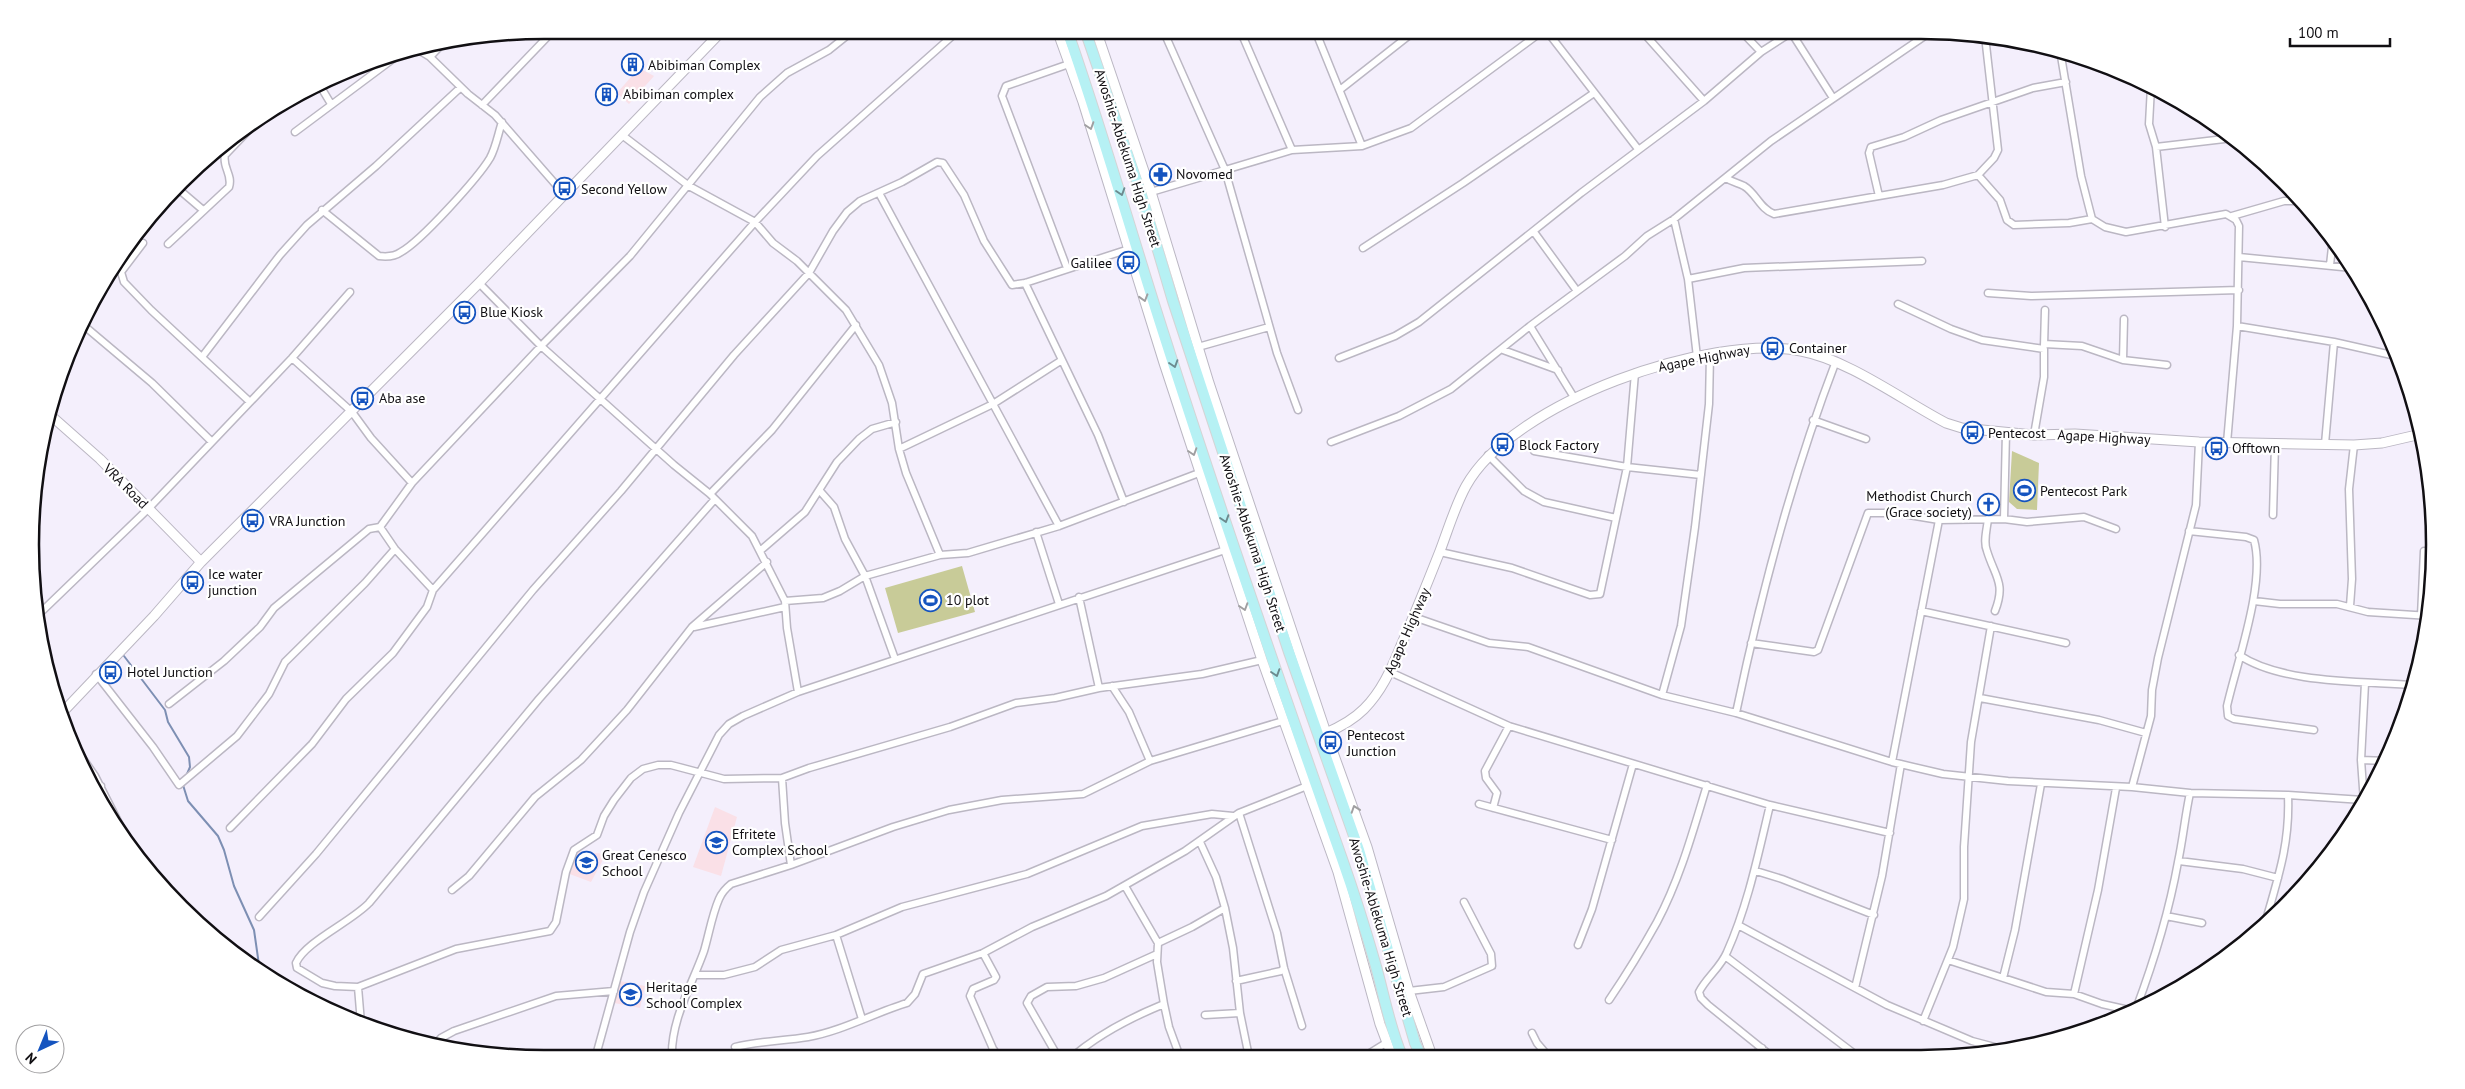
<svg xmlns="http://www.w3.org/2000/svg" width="2465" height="1089" font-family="'PT Sans',sans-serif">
<rect width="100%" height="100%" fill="#f4effc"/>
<path fill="#fae0e7" d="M 639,68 L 654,76 L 629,104 L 617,93 Z
M 715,807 L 737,817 L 721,876 L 693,867 Z
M 575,851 L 606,854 L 591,882 L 567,873 Z
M 620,981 L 645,986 L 640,1008 L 614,1003 Z"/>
<path fill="#c8cb98" d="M 2012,451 L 2039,463 L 2037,510 L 2017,509 L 2009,502 Z
M 962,566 L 975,612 L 898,633 L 885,588 Z"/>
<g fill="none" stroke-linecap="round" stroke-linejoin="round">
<path stroke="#7d8fb3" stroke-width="2" d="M 124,656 L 165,710 L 168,722 L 189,757 L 190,767 L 187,774
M 183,785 L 188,801 L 218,836 L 224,850 L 234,886 L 254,930 L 260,972"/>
<defs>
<path id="street" d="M 1240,30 L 1292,150 L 1225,170 L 1277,353 L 1298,410
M 1315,30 L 1362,146
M 1546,30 L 1638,149
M 1641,30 L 1704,101
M 1740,30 L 1761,52
M 1791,32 L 1833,98
M 415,48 L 430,57 L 468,94 L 495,115 L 564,194
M 2060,50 L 2081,176 L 2092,219 L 2105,227 L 2126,232 L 2226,214 L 2236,220 L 2239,226 L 2237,326 L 2227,443
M 430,57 L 446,40
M 319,84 L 331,104
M 2151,87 L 2149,124 L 2156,147 L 2165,227
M 1341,89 L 1416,30
M 482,105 L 554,30
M 295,132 L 405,50
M 622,135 L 689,186 L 755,222 L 773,243 L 797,261 L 846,310 L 879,365 L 892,403 L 899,449 L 906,473 L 940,555
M 2156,147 L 2233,138
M 1292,150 L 1362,146 L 1411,128 L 1544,30
M 1978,175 L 1994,158 L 1998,150 L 1985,36
M 1726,178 C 1732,182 1738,183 1744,186 C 1756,193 1760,209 1774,214 L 1943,185 L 1978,175 L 2000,200 L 2007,220 L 2014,225 L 2069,223 L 2092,219
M 176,187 L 203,210
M 1151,192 L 1225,170 L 1163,30
M 879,193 L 1059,526
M 1879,196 L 1869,153 L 1871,147 L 1904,137 L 1941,120 L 2033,88 L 2066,82
M 322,210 L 379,256 C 387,257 394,257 401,252 C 421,241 478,178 490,158 C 496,147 498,134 502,122
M 2232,216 L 2284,201 L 2300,201
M 1674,219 L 1688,279 L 1697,357
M 1534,232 L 1577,291
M 143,243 L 121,272 L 124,282 L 151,310 L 250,402
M 168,244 L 229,187 C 233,175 222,167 225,155 L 248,131 L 251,125
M 1363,248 L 1463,183 L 1594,93
M 2239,257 L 2352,268
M 2330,265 L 2333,238
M 1067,268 L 1002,96 L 1006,86 L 1069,64
M 1688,279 L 1744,268 L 1922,261
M 479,283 L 541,346 L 674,465 L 710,494 L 752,536 L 785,601 L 787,628 L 798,692
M 1025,283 L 1098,435 L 1124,502
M 1988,293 L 2031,296 L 2239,290
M 1898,304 L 1951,329 L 1982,340 L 2044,349 L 2044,377 L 2034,435
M 82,324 L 152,383 L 211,441
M 1530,326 L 1575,399
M 2237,326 L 2334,342 L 2396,356
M 2044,344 L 2082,346 L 2123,360 L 2167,365
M 2044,346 L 2045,310
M 1198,347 L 1269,327
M 1503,350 L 1558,370
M 202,357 L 280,255 L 307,225 L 376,166 L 461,87
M 292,358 L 352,412 L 371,438 L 412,483
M 1339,358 L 1395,336 L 1419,322 L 1581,193 L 1704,101 L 1761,52 L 1795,30
M 2123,360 L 2124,319
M 1813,420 L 1866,439
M 1331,442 L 1399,416 L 1451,389 L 1530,326 L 1625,256 L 1647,236 L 1674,219 L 1771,141 L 1932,31
M 2325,444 L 2334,342
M 899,449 L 993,404 L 1062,360
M 1534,451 L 1627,467 L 1701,475
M 1488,455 L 1524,491 L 1544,502 L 1616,518
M 820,491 L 834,507 L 845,539 L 865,576 L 895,659
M 710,494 L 772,430 L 856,325
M 715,499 L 539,699 L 369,903 C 351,922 305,942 296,963 L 297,968 L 322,983 L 335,986 L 358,987 L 456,949 L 550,931 L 556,922 L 566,872 L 574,850 L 597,835 L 604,816 L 614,800 L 631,778 L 643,769 L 658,765 L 671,765 L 724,779 L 782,778 L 809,768 L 950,727 L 1016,703 L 1055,698 L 1099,688 L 1202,674 L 1262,660
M 2273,515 L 2275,444
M 1988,519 C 1987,529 1983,542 1987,551 C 1995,577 2006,583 1995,611
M 2004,519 L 2006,432
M 380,527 L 395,549 L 433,590
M 2189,531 L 2246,537 L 2254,540 C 2266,583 2237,662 2227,706 L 2228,716 L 2234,719 L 2314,730
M 1036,532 L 1059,604
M 761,550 L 805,512 L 837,462 L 859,439 L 872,429 L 896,422
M 1440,552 L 1512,568 L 1590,595 L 1600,594 L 1627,467 L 1635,373
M 1079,597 L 1099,688
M 785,601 L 823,598 L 840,591 L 865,576 L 940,555 L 968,553 L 1059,526 L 1199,473
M 2254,601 L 2280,604 L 2337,604 L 2368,612 L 2430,616
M 2350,606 L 2352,579 L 2349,489 L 2354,445
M 1921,611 L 2066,643
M 37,616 L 149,508 L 292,358 L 350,292
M 2421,616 L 2424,551
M 1414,617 L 1489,643 L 1528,647 L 1662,695 L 1736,713 L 1892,762 L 1943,774 L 2008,781 L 2132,787 L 2190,793 L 2288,795 L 2363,800
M 694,627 L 785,607
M 1751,643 L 1814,652 L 1818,650 L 1868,513 L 1897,513 L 1939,520 L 2004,519 L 2027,522 L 2084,517 L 2116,529
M 2239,655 C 2282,684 2362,681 2413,685
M 1390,672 L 1509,726 L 1770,805 L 1890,833
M 96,674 L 153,747 L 179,785 L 237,736 L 269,694 L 285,662 L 365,583 L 395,549
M 1112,686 L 1129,712 L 1150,761
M 1662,695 L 1681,626 L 1695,527 L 1709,404 L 1710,355
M 1980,698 L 2099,720 L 2146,733
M 169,704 L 224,661 L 260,627 L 274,608 L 369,529 L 380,527 L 412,483 L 541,346 L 630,256 L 760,97 L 787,73 L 829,50 L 854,30
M 1736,713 C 1761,593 1792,476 1836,361
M 72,743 L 95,776 L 131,847
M 2361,760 L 2387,761
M 1892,762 L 1939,520
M 782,778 L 785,823 L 791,865
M 2132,787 L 2151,716 L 2152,690 L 2158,658 L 2196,505 L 2199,442
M 94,792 L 101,786
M 2364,802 L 2361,760 L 2365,683
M 1479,804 L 1612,840
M 1493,808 L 1497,793 L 1486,778 L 1485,771 L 1509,726
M 1239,813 L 1277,933 L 1284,968 L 1302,1026
M 230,828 L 312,744 L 346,699 L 393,653 L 427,607 L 433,590 L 755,222 L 817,156 L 959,30
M 1200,842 L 1216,877 L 1225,908 L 1233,948 L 1240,1013 L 1249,1057
M 2179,861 L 2243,869 L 2278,878
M 1756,871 L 1782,879 L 1874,915
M 1125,886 L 1158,943 L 1157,962 L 1164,1004 L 1169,1027 L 1180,1057
M 452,890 L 469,876 L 535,797 L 581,760 L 627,710 L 692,627 L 767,562
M 2166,916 L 2202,923
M 259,917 L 316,854 L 533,590 L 621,491 L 734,355 L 809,273 L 833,231 L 847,212 L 860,201 L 902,182 L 937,162 L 943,163 L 964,195 L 984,241 L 1012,285 L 1025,283 L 1129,249
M 2266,920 C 2279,875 2290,842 2288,795
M 1738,925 L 1887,1005 L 1972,1041 L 2006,1050
M 836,935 L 862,1019
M 1158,943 L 1192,927 L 1225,908
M 1578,945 L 1592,909 L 1633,764
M 983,953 L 996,977 L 994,980 L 973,989 L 970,996 L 997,1058
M 1725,956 L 1856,1055
M 1948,960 L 2046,992 L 2074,994 L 2102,1004 L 2133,1011
M 696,975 L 724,975 L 755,967 L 781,950 L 836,935 L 902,907 L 1027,874 L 1142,826 L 1212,814 L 1233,816
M 2003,978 L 2015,930 L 2041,784
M 1236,981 L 1281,971 L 1284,968
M 358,987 L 361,1023
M 1855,988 L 1882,876 L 1901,764
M 1409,991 L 1444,987 L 1492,966 L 1491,954 L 1464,902
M 2074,994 L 2098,890 L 2116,788
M 1609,1000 C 1626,975 1642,949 1657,922 C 1680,879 1693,831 1707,785
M 2136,1009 C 2154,961 2169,912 2178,862 C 2183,839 2185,816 2190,793
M 1205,1015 L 1240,1013
M 1923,1021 L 1953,947 L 1964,899 L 1964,847 L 1971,742 L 1991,626
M 1532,1033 L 1537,1043 L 1548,1056
M 434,1046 L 441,1038 L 454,1031 L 556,996 L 614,991
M 735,1047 C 759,1041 784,1041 808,1037 C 842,1031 874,1013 907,1003 L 915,994 L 923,974 L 983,953 L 1032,927 L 1106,896 L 1185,851 L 1239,813 L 1307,786
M 1754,1055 L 1762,1048
M 1770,1055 L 1708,1005 L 1701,998 L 1699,992 C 1706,978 1721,967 1727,952 C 1748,905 1758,855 1770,805
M 1978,1055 L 1982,1044
M 1365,1056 L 1386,1043
M 1058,1057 L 1027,1003 L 1031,996 L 1047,987 L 1076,986 L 1104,978 L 1157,954
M 1072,1057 C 1099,1034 1132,1017 1164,1004
M 977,1058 L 994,1050
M 595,1059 L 630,932 L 644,892 L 679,813 L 719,735 L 729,724 L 743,716 L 798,692 L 1225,550
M 672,1059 C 670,1021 692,985 704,951 C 709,934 712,915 719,899 C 722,892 726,888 731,884 L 791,865 L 893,827 L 949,810 L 1002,800 L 1083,794 L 1150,761 L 1283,721"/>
<path id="secondary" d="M 1057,30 L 1083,102 L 1164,363 L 1262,660 L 1338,872 L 1380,1024 L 1392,1056
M 1096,30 L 1151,192 L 1209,383 L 1326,733 L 1367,847 L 1409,991 L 1432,1056
M 48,413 L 100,459 L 201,562
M 60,715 L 154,616 L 201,562 L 479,283 L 723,30
M 1326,733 C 1340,727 1353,720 1364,709 C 1381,692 1391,670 1400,648 C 1414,616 1427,584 1440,551 C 1448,530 1455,506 1466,486 C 1512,402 1710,333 1801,351 C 1849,360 1902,400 1946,423 L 1962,428 L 2034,435 L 2075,434 L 2199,442 L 2354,445 L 2382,443 L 2421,434"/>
<path id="primary" d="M 1067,30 C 1099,121 1125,212 1154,304 C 1213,490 1277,675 1342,859 C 1354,893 1365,928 1375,963 C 1384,994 1389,1026 1402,1056
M 1085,30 L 1141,193 L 1173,301 L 1289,652 L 1359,850 L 1415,1043 L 1421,1056"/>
</defs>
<use href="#street" stroke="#bbb7c3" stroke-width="9"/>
<use href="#secondary" stroke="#bbb7c3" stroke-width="11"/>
<use href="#primary" stroke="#d4d4d5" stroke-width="12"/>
<use href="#street" stroke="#fff" stroke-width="6"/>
<use href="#secondary" stroke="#fff" stroke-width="9"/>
<use href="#primary" stroke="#b6f1f4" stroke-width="10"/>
</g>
<defs><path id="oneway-chevron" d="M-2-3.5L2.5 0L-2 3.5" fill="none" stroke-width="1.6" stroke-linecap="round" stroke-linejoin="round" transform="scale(1.25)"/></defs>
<g stroke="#a09fa1">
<use href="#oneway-chevron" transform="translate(1090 126) rotate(72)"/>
<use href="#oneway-chevron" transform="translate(1144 298) rotate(73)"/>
<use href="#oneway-chevron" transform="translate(1193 452) rotate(72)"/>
<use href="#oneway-chevron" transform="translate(1244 607) rotate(72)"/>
<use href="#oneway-chevron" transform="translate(1355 809) rotate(-109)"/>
</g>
<g stroke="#6c8b8f">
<use href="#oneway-chevron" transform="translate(1121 192) rotate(72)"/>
<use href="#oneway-chevron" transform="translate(1174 364) rotate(72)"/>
<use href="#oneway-chevron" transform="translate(1225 519) rotate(72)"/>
<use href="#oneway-chevron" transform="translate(1276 673) rotate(72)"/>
</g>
<defs>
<symbol id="building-ring" viewBox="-11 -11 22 22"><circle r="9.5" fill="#fff" stroke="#1554bf" stroke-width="1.5"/><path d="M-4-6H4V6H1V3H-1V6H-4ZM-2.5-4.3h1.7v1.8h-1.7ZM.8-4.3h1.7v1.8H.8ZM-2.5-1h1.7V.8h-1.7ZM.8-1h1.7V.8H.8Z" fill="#1554bf"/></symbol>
<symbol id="pharmacy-ring" viewBox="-11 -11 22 22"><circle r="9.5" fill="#fff" stroke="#1554bf" stroke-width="1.5"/><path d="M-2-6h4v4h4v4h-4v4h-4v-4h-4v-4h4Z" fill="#1554bf"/></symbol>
<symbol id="bus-ring" viewBox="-11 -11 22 22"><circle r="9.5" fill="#fff" stroke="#1554bf" stroke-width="1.5"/><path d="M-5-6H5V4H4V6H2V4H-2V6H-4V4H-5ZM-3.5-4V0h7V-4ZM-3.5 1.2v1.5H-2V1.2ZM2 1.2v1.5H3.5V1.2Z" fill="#1554bf"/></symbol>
<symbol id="stadium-ring" viewBox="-11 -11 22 22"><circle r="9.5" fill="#fff" stroke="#1554bf" stroke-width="1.5"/><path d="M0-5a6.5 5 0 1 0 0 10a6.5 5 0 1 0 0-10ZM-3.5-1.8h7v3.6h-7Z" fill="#1554bf"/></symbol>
<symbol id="church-ring" viewBox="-11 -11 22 22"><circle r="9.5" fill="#fff" stroke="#1554bf" stroke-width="1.5"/><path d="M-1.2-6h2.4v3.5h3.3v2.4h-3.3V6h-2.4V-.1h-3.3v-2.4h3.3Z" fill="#1554bf"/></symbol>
<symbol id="school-ring" viewBox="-11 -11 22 22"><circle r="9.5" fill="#fff" stroke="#1554bf" stroke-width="1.5"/><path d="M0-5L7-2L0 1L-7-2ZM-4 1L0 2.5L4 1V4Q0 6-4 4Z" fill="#1554bf"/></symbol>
</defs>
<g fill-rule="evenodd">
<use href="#building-ring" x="620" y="52" width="25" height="25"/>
<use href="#building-ring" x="594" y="82" width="25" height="25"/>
<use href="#pharmacy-ring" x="1148" y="162" width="25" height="25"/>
<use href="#bus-ring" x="552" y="176" width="25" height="25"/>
<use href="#bus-ring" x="1116" y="250" width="25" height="25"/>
<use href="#bus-ring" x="452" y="300" width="25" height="25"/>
<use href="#bus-ring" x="1760" y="336" width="25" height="25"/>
<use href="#bus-ring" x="350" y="386" width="25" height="25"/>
<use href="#bus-ring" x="1960" y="420" width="25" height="25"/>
<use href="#bus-ring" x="1490" y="432" width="25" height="25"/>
<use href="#bus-ring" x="2204" y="436" width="25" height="25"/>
<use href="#stadium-ring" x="2012" y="478" width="25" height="25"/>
<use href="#church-ring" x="1976" y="492" width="25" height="25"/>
<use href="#bus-ring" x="240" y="508" width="25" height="25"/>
<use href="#bus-ring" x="180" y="570" width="25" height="25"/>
<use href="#stadium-ring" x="918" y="588" width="25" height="25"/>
<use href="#bus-ring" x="98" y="660" width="25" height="25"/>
<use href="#bus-ring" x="1318" y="730" width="25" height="25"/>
<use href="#school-ring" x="704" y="830" width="25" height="25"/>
<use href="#school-ring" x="574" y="850" width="25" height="25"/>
<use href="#school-ring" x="618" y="982" width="25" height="25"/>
</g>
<g text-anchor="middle" stroke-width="4.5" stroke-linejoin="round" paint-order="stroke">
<g font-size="14" fill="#110f13" stroke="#fff" text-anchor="start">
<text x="648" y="70">Abibiman Complex</text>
<text x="623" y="99">Abibiman complex</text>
<text x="1176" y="179">Novomed</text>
<text x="581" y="194">Second Yellow</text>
<text x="1112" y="268" text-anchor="end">Galilee</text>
<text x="480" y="317">Blue Kiosk</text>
<text x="1789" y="353">Container</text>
<text x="379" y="403">Aba ase</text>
<text x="1988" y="438">Pentecost</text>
<text x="1519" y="450">Block Factory</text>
<text x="2232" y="453">Offtown</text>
<text x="2040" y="496">Pentecost Park</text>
<text x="1972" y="501" text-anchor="end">Methodist Church<tspan x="1972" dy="16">(Grace society)</tspan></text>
<text x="269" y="526">VRA Junction</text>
<text x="208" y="579">Ice water<tspan x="208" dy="16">junction</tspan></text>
<text x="946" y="605">10 plot</text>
<text x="127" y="677">Hotel Junction</text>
<text x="1347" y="740">Pentecost<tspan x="1347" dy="16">Junction</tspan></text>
<text x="732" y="839">Efritete<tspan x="732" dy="16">Complex School</tspan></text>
<text x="602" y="860">Great Cenesco<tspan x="602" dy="16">School</tspan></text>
<text x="646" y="992">Heritage<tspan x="646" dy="16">School Complex</tspan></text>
</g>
<g font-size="14" fill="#110f13" stroke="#fff">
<text transform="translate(1128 158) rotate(72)" y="5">Awoshie-Ablekuma High Street</text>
<text transform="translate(1704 358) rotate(-11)" y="5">Agape Highway</text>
<text transform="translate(2104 437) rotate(3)" y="5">Agape Highway</text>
<text transform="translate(126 486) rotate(45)" y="5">VRA Road</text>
<text transform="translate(1253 543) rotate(72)" y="5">Awoshie-Ablekuma High Street</text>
<text transform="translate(1407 631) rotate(-66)" y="5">Agape Highway</text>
<text transform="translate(1381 927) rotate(73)" y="5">Awoshie-Ablekuma High Street</text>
</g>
</g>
<path d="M0 0H2465V1089H0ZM544 39H1921A505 505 0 0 1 2426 544V545A505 505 0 0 1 1921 1050H544A505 505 0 0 1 39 545V544A505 505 0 0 1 544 39Z" fill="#fff" fill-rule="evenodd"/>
<path fill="none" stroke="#110f13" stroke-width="2.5" d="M544 39H1921A505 505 0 0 1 2426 544V545A505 505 0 0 1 1921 1050H544A505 505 0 0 1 39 545V544A505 505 0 0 1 544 39Z"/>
<g transform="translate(40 1049) rotate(224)"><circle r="24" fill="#ffffff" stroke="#a09fa1"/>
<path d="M0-4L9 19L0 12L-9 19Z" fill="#1554bf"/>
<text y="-8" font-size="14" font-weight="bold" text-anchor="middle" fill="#110f13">N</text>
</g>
<path d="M2290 38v8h100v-8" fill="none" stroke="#110f13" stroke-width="2.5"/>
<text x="2298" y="38" font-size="15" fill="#110f13" stroke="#ffffff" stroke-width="4" paint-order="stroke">100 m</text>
</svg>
